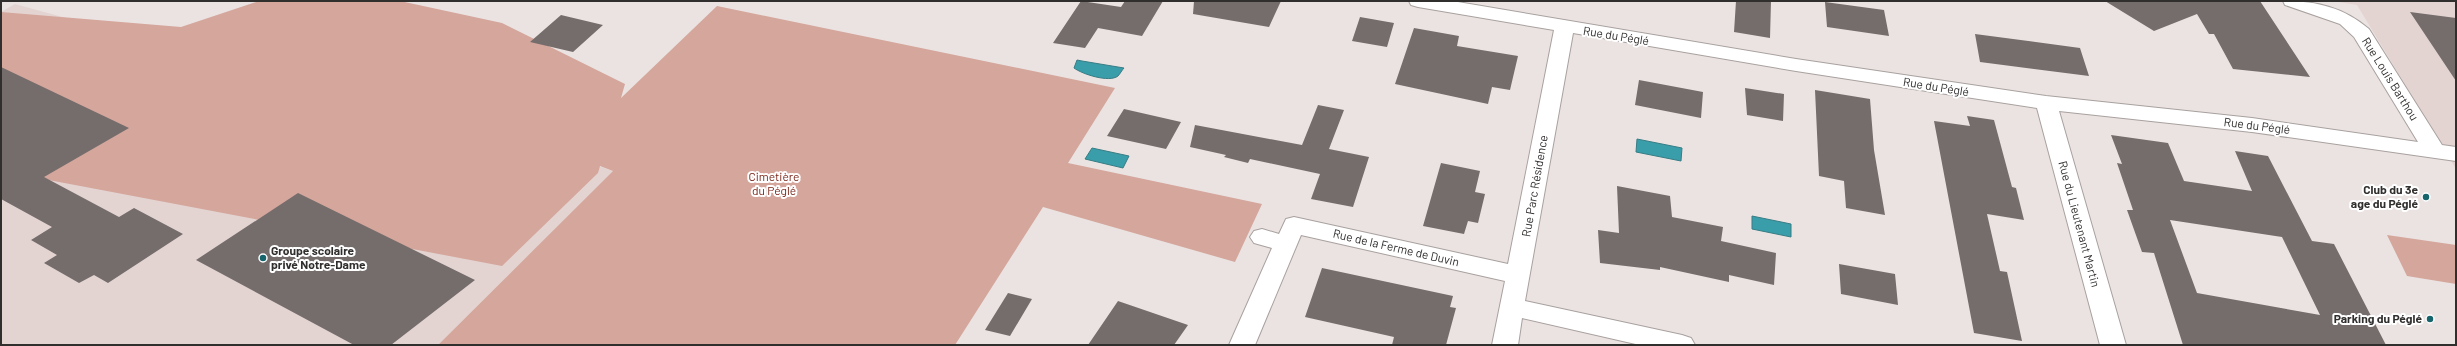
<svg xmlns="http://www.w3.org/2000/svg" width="2457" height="346" font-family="Barlow,sans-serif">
<rect width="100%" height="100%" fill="#ebe3e1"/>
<path fill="#e4d4d1" d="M 2332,1 L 2456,1 L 2456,169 L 2357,5 Z
M 15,4 L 563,154 L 613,171 L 438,345 L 1,345 L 1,12 Z"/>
<path fill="#d4a69c" d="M 259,1 L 400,1 L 502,23 L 625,84 L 621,98 L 717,6 L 1115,88 L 1068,163 L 1262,204 L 1235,262 L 1043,207 L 955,345 L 438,345 L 613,171 L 600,166 L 598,173 L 502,266 L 1,171 L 1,12 L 181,27 Z
M 2387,235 L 2456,245 L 2456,284 L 2407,276 Z"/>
<path fill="#3a9eaa" stroke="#377d85" d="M 1077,60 L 1082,61 L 1124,68 C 1122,70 1120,74 1118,76 C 1109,83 1082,74 1074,68 Z
M 1637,139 L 1682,148 L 1681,161 L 1636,152 Z
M 1092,148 L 1129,156 L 1123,168 L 1085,159 Z
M 1752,216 L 1791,224 L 1791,237 L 1752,229 Z"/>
<path fill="#746d6c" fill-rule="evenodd" d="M 1081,1 L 1121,7 L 1125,1 L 1163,1 L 1142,36 L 1098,28 L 1085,48 L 1053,43 Z
M 1194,1 L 1281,1 L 1269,27 L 1193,14 Z
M 1736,1 L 1771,1 L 1770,38 L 1734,32 Z
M 2105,1 L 2260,1 L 2310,77 L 2233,69 L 2214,34 L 2209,34 L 2197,14 L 2154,31 Z
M 1825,2 L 1884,10 L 1889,36 L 1827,27 Z
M 2410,12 L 2456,18 L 2456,81 Z
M 561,15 L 603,25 L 573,52 L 530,42 Z
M 1360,17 L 1394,23 L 1387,47 L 1352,41 Z
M 1414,28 L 1459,36 L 1457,46 L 1518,56 L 1510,90 L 1492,87 L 1488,104 L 1395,84 Z
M 1975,34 L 2080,48 L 2089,76 L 1980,62 Z
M 1,67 L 129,128 L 44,177 L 119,217 L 134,208 L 183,234 L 108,283 L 94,275 L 79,283 L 44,263 L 57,255 L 31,240 L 52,227 L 1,199 Z
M 1639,80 L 1703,92 L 1701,118 L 1635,105 Z
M 1745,88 L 1784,94 L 1783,121 L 1747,115 Z
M 1815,90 L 1870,99 L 1874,150 L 1885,215 L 1846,208 L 1844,181 L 1819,176 Z
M 1318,105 L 1344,110 L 1329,149 L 1369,157 L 1353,207 L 1311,199 L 1320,174 L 1250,159 L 1248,163 L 1224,157 L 1226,155 L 1190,147 L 1195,125 L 1302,145 Z
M 1124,109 L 1181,122 L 1166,149 L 1107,136 Z
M 1967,116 L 1994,120 L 2012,187 L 2016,188 L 2024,220 L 1987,214 L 2000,271 L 2007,272 L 2022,341 L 1974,333 L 1934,121 L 1970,126 Z
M 2111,135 L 2168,143 L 2184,181 L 2252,191 L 2235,151 L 2268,156 L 2312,241 L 2334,244 L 2386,345 L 2183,345 L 2154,253 L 2142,252 L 2127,210 L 2133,210 L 2117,163 L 2122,164 ZM 2170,220 L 2282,237 L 2320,315 L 2197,293 Z
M 1441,163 L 1480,171 L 1475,192 L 1485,194 L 1478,223 L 1468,221 L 1464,234 L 1423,226 Z
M 1617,186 L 1670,196 L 1672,217 L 1723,227 L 1721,241 L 1776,253 L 1774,285 L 1729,275 L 1729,282 L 1660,267 L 1660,270 L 1600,263 L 1598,230 L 1619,233 Z
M 298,193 L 475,280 L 391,345 L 354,345 L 196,260 Z
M 1839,264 L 1895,274 L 1898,305 L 1841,294 Z
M 1322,268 L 1453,296 L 1450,307 L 1456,308 L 1446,345 L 1392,345 L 1394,337 L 1305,317 Z
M 1008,293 L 1032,299 L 1010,336 L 985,330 Z
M 1118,301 L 1188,325 L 1174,345 L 1088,345 Z"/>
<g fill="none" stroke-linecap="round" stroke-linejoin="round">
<defs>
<path id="street" d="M 1409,1 L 1452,1 L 1796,59 L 2046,96 L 2252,118 L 2418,142 L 2354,37 L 2340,24 L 2285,5 L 2283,1 C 2316,1 2343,7 2369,29 L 2442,145 L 2456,147 L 2456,161 L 2252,132 L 2059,111 L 2126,345 L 2100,345 L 2037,108 L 1796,71 L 1573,33 L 1525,301 L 1682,335 L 1691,338 L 1695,345 L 1640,345 L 1522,318 L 1518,345 L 1492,345 L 1505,281 L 1301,235 L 1255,345 L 1229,345 L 1272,248 L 1254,243 L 1250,237 L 1254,231 L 1262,229 L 1279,234 L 1286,219 L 1294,217 L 1508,264 L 1554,30 L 1418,7 L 1411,5 Z"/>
</defs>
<use href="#street" stroke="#a8a19f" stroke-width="2"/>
<use href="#street" fill="#fff" fill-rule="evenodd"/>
</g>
<g fill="#16646c" stroke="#fff" stroke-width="1.5">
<circle cx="2426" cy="197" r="4"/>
<circle cx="263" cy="258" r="4"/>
<circle cx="2430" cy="319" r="4"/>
</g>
<g text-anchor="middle" stroke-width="4" stroke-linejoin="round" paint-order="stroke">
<g font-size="12" fill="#312f2e" stroke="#fff">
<text transform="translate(1616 36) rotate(9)" y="4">Rue du Péglé</text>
<text transform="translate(2390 79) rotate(58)" y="4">Rue Louis Barthou</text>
<text transform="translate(1936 87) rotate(9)" y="4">Rue du Péglé</text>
<text transform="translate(2257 126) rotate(7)" y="4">Rue du Péglé</text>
<text transform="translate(1535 186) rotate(-80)" y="4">Rue Parc Résidence</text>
<text transform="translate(2079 224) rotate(75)" y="4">Rue du Lieutenant Martin</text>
<text transform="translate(1396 248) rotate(13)" y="4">Rue de la Ferme de Duvin</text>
</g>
<g font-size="12" fill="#7b2518" stroke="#fff">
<text x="774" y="181">Cimetière<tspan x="774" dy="14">du Péglé</tspan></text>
</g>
<g font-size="12" font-weight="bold" fill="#312f2e" stroke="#fff" text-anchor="end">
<text x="2418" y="194">Club du 3e<tspan x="2418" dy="14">age du Péglé</tspan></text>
<text x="271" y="255" text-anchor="start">Groupe scolaire<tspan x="271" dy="14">privé Notre-Dame</tspan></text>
<text x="2422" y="323">Parking du Péglé</text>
</g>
</g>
<rect width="2457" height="346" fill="none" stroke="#312f2e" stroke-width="4"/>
</svg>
